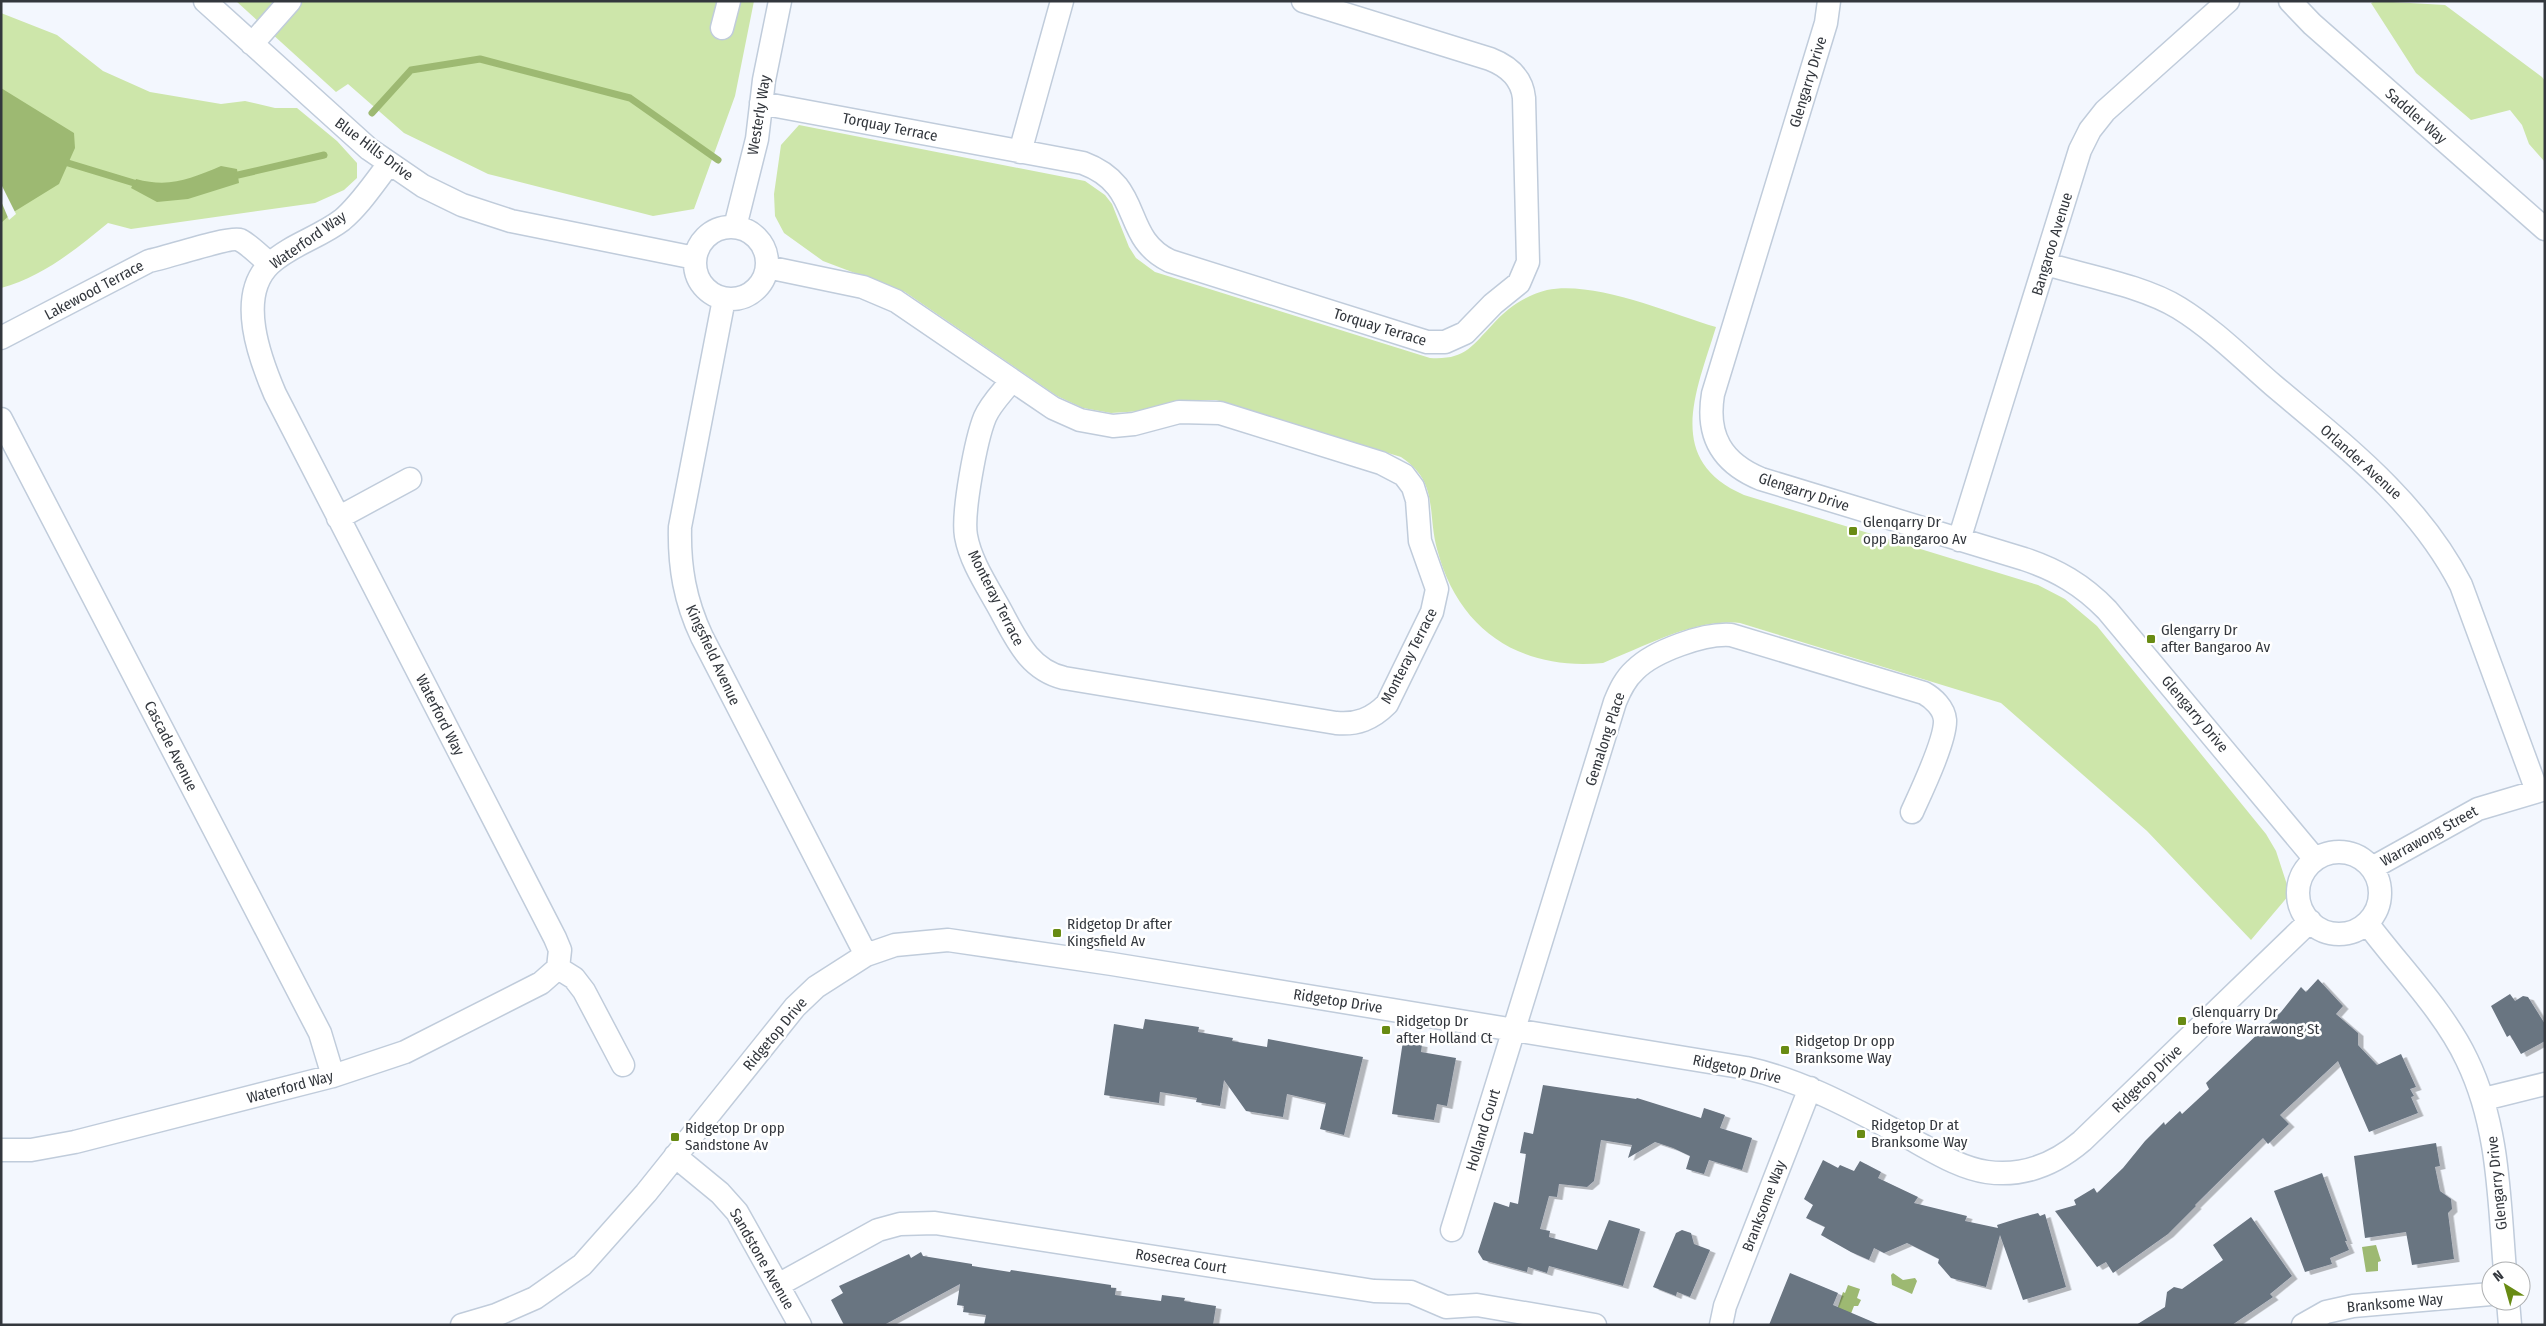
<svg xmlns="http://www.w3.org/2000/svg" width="2546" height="1326" font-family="'Fira Sans Condensed',sans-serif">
<defs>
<filter id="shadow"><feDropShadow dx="5.5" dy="3" stdDeviation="0" flood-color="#0004"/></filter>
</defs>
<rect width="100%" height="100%" fill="#f3f7fe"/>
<path fill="#cde6aa" d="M 236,1 L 754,1 L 735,96 L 694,209 L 653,216 L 488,174 L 404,133 L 348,84 L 336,92 Z
M 2375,1 L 2445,5 L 2542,77 L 2545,81 L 2545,162 L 2529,144 L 2522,125 L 2510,110 L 2471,120 L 2416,73 L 2371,3 Z
M 1,13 L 57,35 L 103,71 L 150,92 L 221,104 L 245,101 L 275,108 L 297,108 L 337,141 L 357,163 L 357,178 L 344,190 L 315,203 L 131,229 L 108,223 C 75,250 42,277 1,288 Z
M 799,125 L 1085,181 L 1105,195 L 1112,204 L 1129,247 L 1136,258 L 1155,272 L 1430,358 C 1465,360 1471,347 1493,324 C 1507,308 1526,295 1547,290 C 1593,280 1670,313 1716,327 C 1697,390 1663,460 1744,495 L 2038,585 L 2065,599 L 2097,626 L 2266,834 L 2276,851 L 2290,894 L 2251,940 L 2147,831 L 2001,703 L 1740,623 C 1693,619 1646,646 1603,663 C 1520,671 1458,630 1437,549 C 1427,512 1439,482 1401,457 L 1216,400 L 1181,400 L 1142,411 L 1111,413 L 1083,408 L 1057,396 L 905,292 L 823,261 L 784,233 L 775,216 L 774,194 L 781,145 Z"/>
<path fill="#9db972" d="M 1,88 L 74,133 L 75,148 L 59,184 L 12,213 L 1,223 Z
M 221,166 L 237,169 L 239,183 L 188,199 L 157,202 L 131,188 L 136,179 C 170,188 190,179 221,166 Z
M 2376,1245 L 2381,1261 L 2378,1262 L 2378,1271 L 2366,1272 L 2362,1247 Z
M 1893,1273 L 1903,1280 L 1915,1278 L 1917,1281 L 1912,1294 L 1892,1285 L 1891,1275 Z
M 1848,1285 L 1860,1289 L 1857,1298 L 1861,1300 L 1858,1306 L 1854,1306 L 1850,1316 L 1837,1310 L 1843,1292 L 1845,1293 Z"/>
<path fill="#f3f7fe" d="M 1,184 L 16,214 L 9,220 L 1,201 Z"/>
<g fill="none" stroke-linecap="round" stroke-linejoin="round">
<path stroke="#9db972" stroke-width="7" d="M 372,113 L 411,70 L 480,59 L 630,98 L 718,160
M 68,163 L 134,183
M 238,175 L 324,155"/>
</g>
<path fill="#697481" filter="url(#shadow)" d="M 2318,979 L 2343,1006 L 2336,1014 L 2358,1033 L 2358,1045 L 2377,1065 L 2401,1054 L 2416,1087 L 2410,1089 L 2414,1096 L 2411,1097 L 2418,1113 L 2369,1132 L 2338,1061 L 2280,1115 L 2289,1124 L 2268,1144 L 2263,1138 L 2195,1205 L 2196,1206 L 2168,1234 L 2113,1273 L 2106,1262 L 2097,1267 L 2055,1211 L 2076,1205 L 2074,1200 L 2094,1188 L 2097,1193 L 2123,1168 L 2145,1141 L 2164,1122 L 2165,1125 L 2180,1111 L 2182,1114 L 2209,1089 L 2206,1083 L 2281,1012 L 2301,987 L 2306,992 Z
M 2510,994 L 2515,1001 L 2523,996 L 2528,997 L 2545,1024 L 2545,1041 L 2521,1054 L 2510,1035 L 2507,1037 L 2491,1006 Z
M 1145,1019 L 1199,1027 L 1198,1032 L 1233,1038 L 1232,1041 L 1267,1047 L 1268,1039 L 1363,1057 L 1344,1135 L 1320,1129 L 1326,1103 L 1287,1094 L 1283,1117 L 1246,1111 L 1224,1080 L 1220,1106 L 1196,1102 L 1197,1098 L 1160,1092 L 1159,1103 L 1104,1095 L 1114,1024 L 1143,1029 Z
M 1403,1041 L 1422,1044 L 1421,1052 L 1456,1058 L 1447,1106 L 1437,1104 L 1434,1120 L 1392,1114 Z
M 1543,1085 L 1636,1099 L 1637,1098 L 1701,1118 L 1704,1108 L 1725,1115 L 1720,1128 L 1752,1138 L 1742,1170 L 1709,1160 L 1704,1174 L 1686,1169 L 1690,1156 L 1673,1148 L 1655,1142 L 1628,1158 L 1632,1145 L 1601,1140 L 1594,1181 L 1587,1187 L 1559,1184 L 1557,1197 L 1549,1196 L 1540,1229 L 1550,1231 L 1549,1237 L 1597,1250 L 1609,1220 L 1640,1229 L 1623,1286 L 1549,1266 L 1547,1273 L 1528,1267 L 1527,1272 L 1483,1260 L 1478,1252 L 1494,1202 L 1509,1207 L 1510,1202 L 1518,1204 L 1526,1154 L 1520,1153 L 1524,1132 L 1533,1134 Z
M 2436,1143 L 2440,1166 L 2435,1167 L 2440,1191 L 2451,1199 L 2452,1209 L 2448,1213 L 2454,1259 L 2412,1265 L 2406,1232 L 2365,1238 L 2354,1156 Z
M 1823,1160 L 1838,1168 L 1840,1165 L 1854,1171 L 1860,1161 L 1881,1172 L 1878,1178 L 1918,1197 L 1914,1203 L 1967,1216 L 1965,1221 L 1998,1228 L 1997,1225 L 2016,1219 L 2038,1213 L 2040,1216 L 2045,1214 L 2066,1287 L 2023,1300 L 2000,1235 L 1986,1287 L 1951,1278 L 1938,1263 L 1939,1259 L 1907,1243 L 1884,1253 L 1874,1248 L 1869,1260 L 1851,1252 L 1821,1235 L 1825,1227 L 1806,1218 L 1813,1205 L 1804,1199 Z
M 2322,1173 L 2347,1241 L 2345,1241 L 2349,1250 L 2330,1258 L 2332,1264 L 2305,1272 L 2274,1191 Z
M 2251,1217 L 2292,1276 L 2270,1294 L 2273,1297 L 2232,1325 L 2136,1325 L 2165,1307 L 2167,1292 L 2174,1287 L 2182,1289 L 2223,1260 L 2213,1245 Z
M 1682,1230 L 1691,1233 L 1694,1244 L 1710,1250 L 1690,1297 L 1677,1292 L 1676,1296 L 1653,1287 L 1676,1233 Z
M 921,1252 L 923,1256 L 972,1264 L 972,1266 L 1010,1272 L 1011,1270 L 1111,1285 L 1111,1288 L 1116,1288 L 1115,1295 L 1161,1301 L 1162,1295 L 1185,1298 L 1184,1301 L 1216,1306 L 1213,1325 L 984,1325 L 986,1315 L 963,1312 L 964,1306 L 957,1305 L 960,1284 L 884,1325 L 844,1325 L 831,1300 L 843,1293 L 839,1286 L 909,1254 L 911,1258 Z
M 1790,1273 L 1838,1293 L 1833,1305 L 1880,1325 L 1769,1325 Z"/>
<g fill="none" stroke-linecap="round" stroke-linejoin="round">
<defs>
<path id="minor" d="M 205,1 L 369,149 L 423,186 L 462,205 L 511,221 L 695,258
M 1829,1 L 1826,23 L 1713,394 C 1706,436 1722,463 1761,479 L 2024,559 C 2057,570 2083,585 2107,610 L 2315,859
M 2290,1 L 2312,24 L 2545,229
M 722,28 L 729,1
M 252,44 L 290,1
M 761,103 L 1083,163 C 1145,186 1120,237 1170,261 L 1427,342 L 1445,342 L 1465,333 L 1493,304 L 1519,283 L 1528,262 L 1524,98 C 1522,78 1508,66 1490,59 L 1303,1
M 1020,152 L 1062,1
M695 263a36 36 0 1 1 72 0a36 36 0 1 1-72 0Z
M 735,227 L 757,139 L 764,80 L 780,1
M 2046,264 C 2086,276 2144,286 2179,308 C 2213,329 2243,359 2273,385 C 2344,445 2418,501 2461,585 L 2537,791
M 767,267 L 863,287 L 896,301 L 1053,408 L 1080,420 L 1113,426 L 1134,424 L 1179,412 L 1220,413 L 1381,463 L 1404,475 L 1413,487 L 1417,500 L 1420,541 L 1437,589 L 1432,612 L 1387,704 C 1372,719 1357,725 1336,723 L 1064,678 C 1031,670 1018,643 1003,615 C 990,590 971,564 966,536 C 962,513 976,439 985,417 C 991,403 1003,392 1012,380
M 724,299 L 680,527 C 679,567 685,601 702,637 L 866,955
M 1,338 L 149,261 C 165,258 230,236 240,240 C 250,245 261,257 270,264
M 1,419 L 320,1033 L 333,1076
M 338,518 L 410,479
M 1959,540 L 2080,150 L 2090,130 L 2105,111 L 2228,1
M2298 893a41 41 0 1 1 82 0a41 41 0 1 1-82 0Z
M 2372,868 L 2478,809 L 2545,789
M 2367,923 C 2399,966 2444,1011 2467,1060 C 2499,1126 2499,1199 2505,1271
M 558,968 L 574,978 L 584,991 L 623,1065
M 2484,1099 L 2545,1084
M 1,1150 L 31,1150 L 75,1142 L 333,1076 L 405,1052 L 541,983 L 558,968 L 560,950 L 555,938 L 275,394 C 260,359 236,296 270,264 C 290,245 320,237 342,220 C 360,205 374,183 389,164
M 675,1156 L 720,1193 L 737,1212 L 800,1325
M 1452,1230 L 1615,702 C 1620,690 1625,679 1635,670 C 1654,651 1704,633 1731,635 L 1924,693 C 1933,698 1944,708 1945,720 C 1946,740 1921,792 1912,812
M 778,1285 L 878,1230 L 900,1224 L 935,1223 L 1374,1291 L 1411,1292 L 1446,1307 L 1477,1305 L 1595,1325
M 2508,1301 L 2510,1325
M 462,1325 L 496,1315 L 535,1298 L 582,1265 L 646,1193 L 795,1007 L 816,987 L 866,955 L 895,945 L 948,940 L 1112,964 L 1746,1068 C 1805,1081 1857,1111 1911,1139 C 1935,1152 1960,1168 1987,1172 C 2023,1177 2055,1164 2082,1141 L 2310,921
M 1721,1325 L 1725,1306 L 1810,1088
M 2303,1325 L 2326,1312 L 2353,1306 L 2491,1294"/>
</defs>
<use href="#minor" stroke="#c0ccdb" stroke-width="25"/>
<use href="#minor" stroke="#fff" stroke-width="22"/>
</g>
<g fill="#688b13" stroke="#fff" stroke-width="2">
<rect x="1848" y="526" width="10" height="10" rx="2.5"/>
<rect x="2146" y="634" width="10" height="10" rx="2.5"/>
<rect x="1052" y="928" width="10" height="10" rx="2.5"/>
<rect x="2177" y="1016" width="10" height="10" rx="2.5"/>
<rect x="1381" y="1025" width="10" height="10" rx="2.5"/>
<rect x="1780" y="1045" width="10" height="10" rx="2.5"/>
<rect x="1856" y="1129" width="10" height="10" rx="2.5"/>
<rect x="670" y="1132" width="10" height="10" rx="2.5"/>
</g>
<g text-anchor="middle" stroke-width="5" stroke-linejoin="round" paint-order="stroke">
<g font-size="15" fill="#33373d" stroke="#fff">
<text transform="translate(1808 82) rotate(-73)" y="5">Glengarry Drive</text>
<text transform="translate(759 115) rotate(-81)" y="5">Westerly Way</text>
<text transform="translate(2416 116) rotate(41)" y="5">Saddler Way</text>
<text transform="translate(890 127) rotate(11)" y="5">Torquay Terrace</text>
<text transform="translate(374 149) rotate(37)" y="5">Blue Hills Drive</text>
<text transform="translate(308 240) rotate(-35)" y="5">Waterford Way</text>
<text transform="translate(2052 244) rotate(-73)" y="5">Bangaroo Avenue</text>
<text transform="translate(94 290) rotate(-28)" y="5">Lakewood Terrace</text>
<text transform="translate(1380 327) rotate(17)" y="5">Torquay Terrace</text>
<text transform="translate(2361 462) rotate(42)" y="5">Orlander Avenue</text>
<text transform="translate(1804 492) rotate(18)" y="5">Glengarry Drive</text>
<text transform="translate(996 598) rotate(63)" y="5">Monteray Terrace</text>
<text transform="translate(713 655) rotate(65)" y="5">Kingsfield Avenue</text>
<text transform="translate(1409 656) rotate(-63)" y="5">Monteray Terrace</text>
<text transform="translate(2195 714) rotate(50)" y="5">Glengarry Drive</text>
<text transform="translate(440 715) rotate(63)" y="5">Waterford Way</text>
<text transform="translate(1605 739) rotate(-72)" y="5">Gemalong Place</text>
<text transform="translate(171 746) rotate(63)" y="5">Cascade Avenue</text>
<text transform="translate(2429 836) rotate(-29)" y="5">Warrawong Street</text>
<text transform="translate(1338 1001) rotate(9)" y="5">Ridgetop Drive</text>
<text transform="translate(775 1034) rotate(-50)" y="5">Ridgetop Drive</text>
<text transform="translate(1737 1069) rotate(12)" y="5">Ridgetop Drive</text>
<text transform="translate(2147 1079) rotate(-44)" y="5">Ridgetop Drive</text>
<text transform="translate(290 1087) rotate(-15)" y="5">Waterford Way</text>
<text transform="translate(1483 1130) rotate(-73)" y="5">Holland Court</text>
<text transform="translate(2497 1183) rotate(-96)" y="5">Glengarry Drive</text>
<text transform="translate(1764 1206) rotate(-69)" y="5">Branksome Way</text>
<text transform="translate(762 1259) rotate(60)" y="5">Sandstone Avenue</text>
<text transform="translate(1181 1261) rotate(9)" y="5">Rosecrea Court</text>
<text transform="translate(2395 1303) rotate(-5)" y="5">Branksome Way</text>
</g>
<g font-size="15" fill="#33373d" stroke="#fff" text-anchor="start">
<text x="1863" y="527">Glenqarry Dr<tspan x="1863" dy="17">opp Bangaroo Av</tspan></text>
<text x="2161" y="635">Glengarry Dr<tspan x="2161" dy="17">after Bangaroo Av</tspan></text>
<text x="1067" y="929">Ridgetop Dr after<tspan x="1067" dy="17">Kingsfield Av</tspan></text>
<text x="2192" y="1017">Glenquarry Dr<tspan x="2192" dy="17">before Warrawong St</tspan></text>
<text x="1396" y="1026">Ridgetop Dr<tspan x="1396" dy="17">after Holland Ct</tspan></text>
<text x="1795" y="1046">Ridgetop Dr opp<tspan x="1795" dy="17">Branksome Way</tspan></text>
<text x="1871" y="1130">Ridgetop Dr at<tspan x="1871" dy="17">Branksome Way</tspan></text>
<text x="685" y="1133">Ridgetop Dr opp<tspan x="685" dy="17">Sandstone Av</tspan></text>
</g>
</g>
<rect width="2546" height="1326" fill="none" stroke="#33373d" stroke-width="5"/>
<g transform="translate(2506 1286) rotate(323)"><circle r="24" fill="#ffffff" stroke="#adafb1"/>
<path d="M0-4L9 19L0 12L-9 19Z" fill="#688b13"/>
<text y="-8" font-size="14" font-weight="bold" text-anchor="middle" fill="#33373d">N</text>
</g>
</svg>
